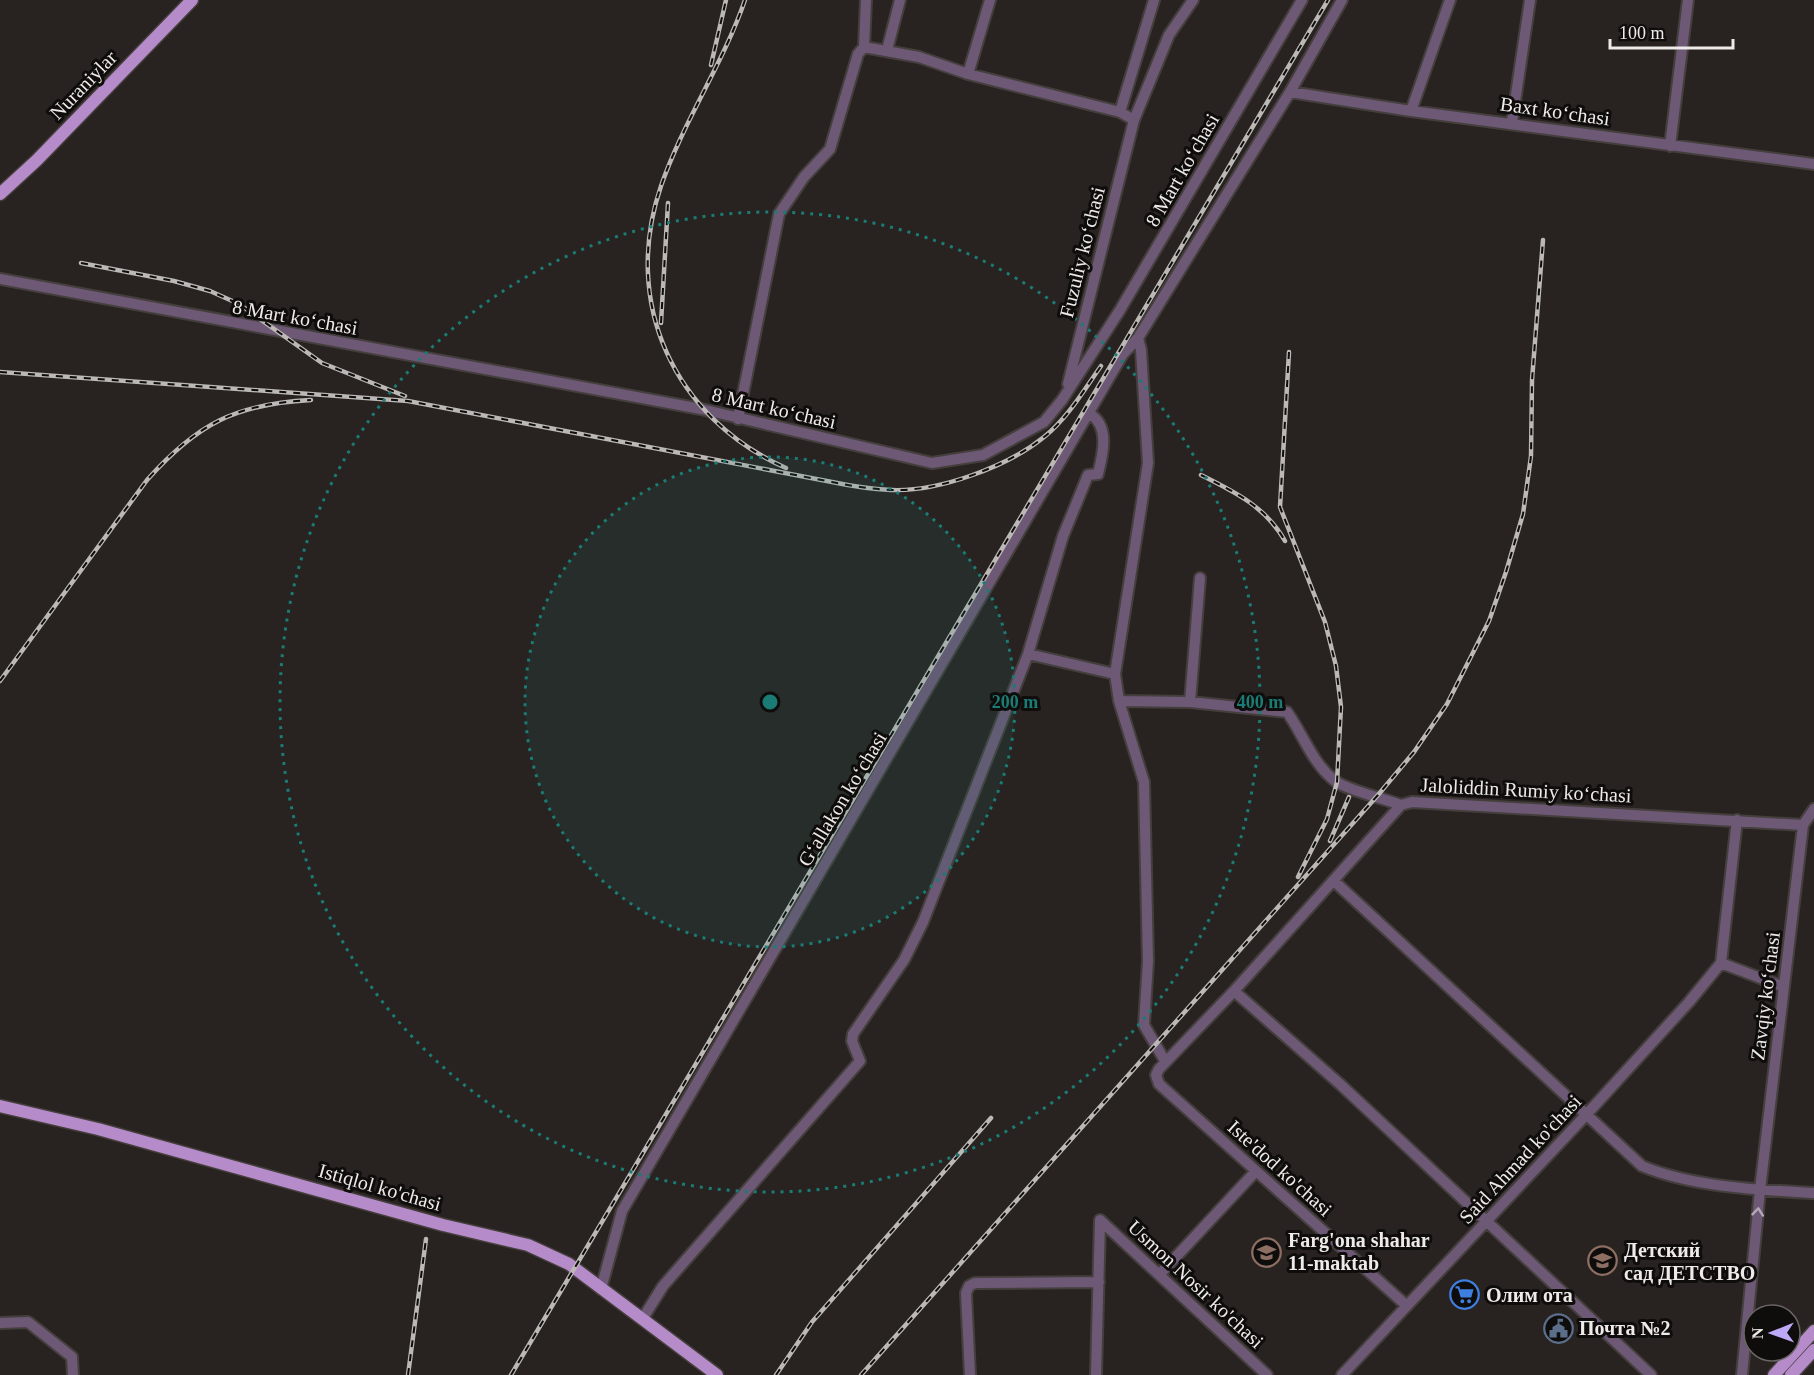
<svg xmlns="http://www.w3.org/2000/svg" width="1814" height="1375" font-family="'Times New Roman',serif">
<rect width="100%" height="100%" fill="#282320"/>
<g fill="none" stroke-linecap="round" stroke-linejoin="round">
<defs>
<path id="minor" d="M 864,47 L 919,57 L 968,74 L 1120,112 L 1134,120
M 887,50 L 900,0
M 968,74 L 990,0
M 1290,92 L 1411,111 L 1814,164
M 1411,111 L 1450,0
M 1120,112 L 1154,0
M 1512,122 L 1530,0
M 1670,146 L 1688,0
M 0,279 L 701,409 L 932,463 L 983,455 L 1044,422 L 1062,400 L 1120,310 L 1302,0
M 1138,338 L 1141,350 L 1148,463 L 1115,674 L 1119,701 L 1144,782 L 1148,961 L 1144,1025 L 1165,1061
M 1068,384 L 1134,120 L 1169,35 L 1193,0
M 738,419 L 779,214 L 804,177 L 830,149 L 858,54 L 864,47 L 866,0
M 1028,654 L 1115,674
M 1119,701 L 1190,702 L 1287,712 C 1303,734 1312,763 1335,781 C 1349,791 1383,798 1401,805
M 1190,702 L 1200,578
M 1334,881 L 1642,1166 C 1692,1187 1759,1190 1814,1193
M 1721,963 L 1784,987
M 1234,991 L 1341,1085 L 1651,1375
M 1100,1220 L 1267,1375
M 1160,1274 L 1256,1171
M 601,1289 L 622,1211 L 1123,354 L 1138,338 L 1290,92 L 1342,0
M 1407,1306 L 1159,1084 L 1156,1075 L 1159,1069 L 1234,991 L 1401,805 L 1412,802 L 1803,825
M 643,1318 L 663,1286 L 860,1061 L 852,1041 L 853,1034 L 904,960 L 923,922 L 1028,654 L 1063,536 L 1088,475 L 1098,474 C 1103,454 1110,426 1090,414
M 0,1323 L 28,1322 L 72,1357 L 73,1375
M 970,1375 L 966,1293 L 969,1286 L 975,1283 L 1099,1282
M 1096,1375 L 1100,1220
M 1342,1375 L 1586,1115 L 1689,1002 L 1721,963 L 1737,820
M 1742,1375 L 1760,1190 L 1803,825 L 1814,809"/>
<path id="major" d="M 0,194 L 37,160 L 192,0
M 0,1106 L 98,1129 L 443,1225 L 528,1245 L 569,1264 L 717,1375
M 1774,1375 L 1814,1331
M 1791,1375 L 1814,1350"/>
</defs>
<use href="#minor" stroke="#443f3c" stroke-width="14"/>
<use href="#major" stroke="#443f3c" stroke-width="15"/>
<use href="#minor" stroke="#6d5876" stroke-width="10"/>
<use href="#major" stroke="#b68bc9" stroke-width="12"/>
<defs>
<path id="rail" d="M 745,0 C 723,64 683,122 661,186 C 621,303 674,418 786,468
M 711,65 L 726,0
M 81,263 L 174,281 L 210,291 L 239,304 L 322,363 L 405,396
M 661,323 L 668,203
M 1289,352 L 1280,507 L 1325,622 L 1336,666 L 1341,707 L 1337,782 L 1327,819 L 1298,877
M 0,372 L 408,401 L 832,482 C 851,486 871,489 891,490 C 938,492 1007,467 1044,437 C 1067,419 1084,390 1101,366
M 1201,475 C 1235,492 1266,507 1285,541
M 0,681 L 147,480 C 197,424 235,404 311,400
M 1330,841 L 1349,797
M 408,1375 L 426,1239
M 511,1375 L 1328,0
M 776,1375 L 812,1322 L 991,1118
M 861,1375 L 1378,795 L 1414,752 L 1447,704 L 1489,621 L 1506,572 L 1523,514 L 1531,456 L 1532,380 L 1543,240"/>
</defs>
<use href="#rail" stroke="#bbb8b5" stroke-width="4.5"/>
<use href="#rail" stroke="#0f0d0c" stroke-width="2" stroke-dasharray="7" stroke-linecap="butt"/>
</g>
<defs><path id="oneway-chevron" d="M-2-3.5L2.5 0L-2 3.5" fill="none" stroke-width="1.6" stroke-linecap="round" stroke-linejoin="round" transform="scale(1.5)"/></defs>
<use stroke="#b3a8b5" href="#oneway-chevron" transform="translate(1758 1212) rotate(-84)"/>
<circle cx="770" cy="702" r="245" fill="#1a7c74" fill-opacity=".12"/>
<g fill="none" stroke="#1a7c74" stroke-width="3" stroke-dasharray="3 6">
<circle cx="770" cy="702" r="245"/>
<circle cx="770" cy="702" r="490"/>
</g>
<defs>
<symbol id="school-ring" viewBox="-11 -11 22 22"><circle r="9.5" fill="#0f0d0c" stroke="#8d6e63" stroke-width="1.5"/><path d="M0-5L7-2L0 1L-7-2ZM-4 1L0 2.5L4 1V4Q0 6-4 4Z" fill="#8d6e63"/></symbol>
<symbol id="supermarket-ring" viewBox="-11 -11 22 22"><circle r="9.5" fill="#0f0d0c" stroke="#3f7fe0" stroke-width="1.5"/><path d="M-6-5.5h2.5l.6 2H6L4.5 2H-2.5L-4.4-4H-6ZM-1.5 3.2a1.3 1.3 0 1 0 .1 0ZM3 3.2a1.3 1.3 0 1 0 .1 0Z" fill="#3f7fe0"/></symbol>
<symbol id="civic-ring" viewBox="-11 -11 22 22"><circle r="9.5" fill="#0f0d0c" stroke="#5c6f8a" stroke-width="1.5"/><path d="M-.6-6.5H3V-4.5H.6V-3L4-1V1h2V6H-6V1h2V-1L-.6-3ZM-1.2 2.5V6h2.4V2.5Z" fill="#5c6f8a"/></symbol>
</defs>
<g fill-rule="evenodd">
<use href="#school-ring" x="1250" y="1236" width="33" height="33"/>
<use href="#school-ring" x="1586" y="1244" width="33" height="33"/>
<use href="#supermarket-ring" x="1448" y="1278" width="33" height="33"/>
<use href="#civic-ring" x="1542" y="1312" width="33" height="33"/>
</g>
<g text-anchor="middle" stroke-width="6" stroke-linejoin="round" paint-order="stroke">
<g font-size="20" fill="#edeae8" stroke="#0f0d0c">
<text transform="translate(83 85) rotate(-46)" y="7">Nuraniylar</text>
<text transform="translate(1555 111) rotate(8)" y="7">Baxt koʻchasi</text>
<text transform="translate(1182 170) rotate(-60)" y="7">8 Mart koʻchasi</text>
<text transform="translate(1082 252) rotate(-76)" y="7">Fuzuliy koʻchasi</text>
<text transform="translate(295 317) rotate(10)" y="7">8 Mart koʻchasi</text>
<text transform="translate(774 408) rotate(13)" y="7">8 Mart koʻchasi</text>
<text transform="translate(1526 790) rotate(3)" y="7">Jaloliddin Rumiy koʻchasi</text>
<text transform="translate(842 799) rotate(-59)" y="7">Gʻallakon koʻchasi</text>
<text transform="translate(1765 996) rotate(-83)" y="7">Zavqiy koʻchasi</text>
<text transform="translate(1520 1159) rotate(-47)" y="7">Said Ahmad ko'chasi</text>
<text transform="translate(1280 1168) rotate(42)" y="7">Iste'dod ko'chasi</text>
<text transform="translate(380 1187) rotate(16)" y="7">Istiqlol ko'chasi</text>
<text transform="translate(1196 1284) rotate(43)" y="7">Usmon Nosir ko'chasi</text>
</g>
<g font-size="20" font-weight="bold" fill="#edeae8" stroke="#0f0d0c" text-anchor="start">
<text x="1288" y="1247">Farg'ona shahar<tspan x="1288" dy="23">11-maktab</tspan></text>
<text x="1624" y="1257">Детский<tspan x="1624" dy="23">сад ДЕТСТВО</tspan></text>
<text x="1486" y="1302">Олим ота</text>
<text x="1579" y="1335">Почта №2</text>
</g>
</g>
<circle cx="770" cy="702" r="9" fill="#1a7c74" stroke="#0f0d0c" stroke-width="3"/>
<g font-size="18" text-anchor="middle" font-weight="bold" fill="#1a7c74" stroke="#0f0d0c" stroke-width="6" stroke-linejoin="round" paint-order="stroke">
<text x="1015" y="708">200 m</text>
<text x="1260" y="708">400 m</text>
</g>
<g transform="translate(1772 1333) rotate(269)"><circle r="28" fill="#0f0d0c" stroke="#686564" stroke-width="1.5"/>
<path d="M0-4.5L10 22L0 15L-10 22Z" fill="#bda9f5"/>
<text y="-9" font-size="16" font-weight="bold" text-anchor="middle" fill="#edeae8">N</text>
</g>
<path d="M1610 39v9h123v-9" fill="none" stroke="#edeae8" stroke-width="3"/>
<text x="1619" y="39" font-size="18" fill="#edeae8" stroke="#0f0d0c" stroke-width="4.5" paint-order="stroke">100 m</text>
</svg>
